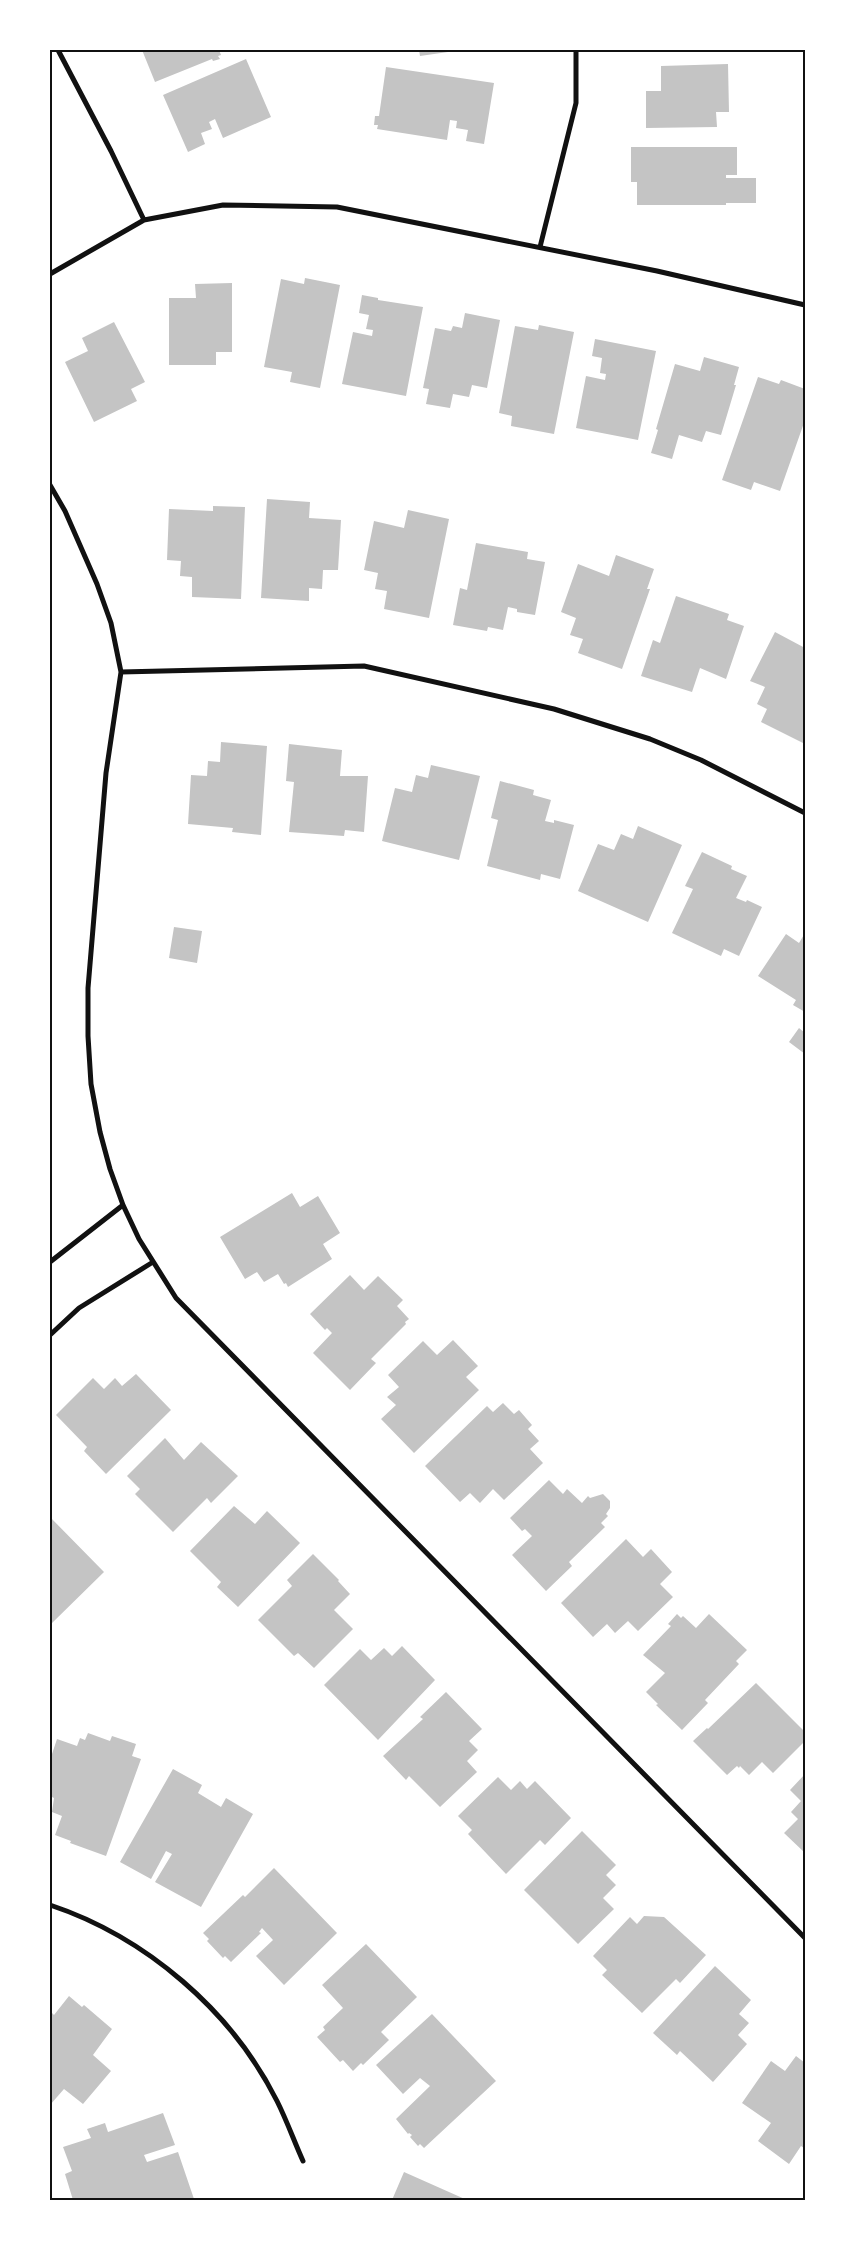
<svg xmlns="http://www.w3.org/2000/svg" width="855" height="2250" font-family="Rubik,sans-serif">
<rect width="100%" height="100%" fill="#fff"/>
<path fill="#c4c4c4" d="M 142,50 L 219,50 L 221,55 L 218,56 L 220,59 L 213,61 L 212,59 L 155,82 Z
M 419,50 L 455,50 L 455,51 L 420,56 Z
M 246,59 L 271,117 L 223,138 L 215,119 L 209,122 L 212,129 L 201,133 L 205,144 L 188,152 L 163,95 Z
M 728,64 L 729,112 L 716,112 L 717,127 L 646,128 L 646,91 L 661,91 L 661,66 Z
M 386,67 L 494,83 L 484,144 L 466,141 L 468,130 L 456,128 L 457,121 L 450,120 L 447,140 L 377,129 L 378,125 L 374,125 L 375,116 L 379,116 Z
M 631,147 L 737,147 L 737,175 L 726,175 L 726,178 L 756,178 L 756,203 L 726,203 L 726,205 L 637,205 L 637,182 L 631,182 Z
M 305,278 L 340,285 L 320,388 L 290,382 L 292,372 L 264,367 L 281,279 L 304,284 Z
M 232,283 L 232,352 L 216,352 L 216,365 L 169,365 L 169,298 L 196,298 L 195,284 Z
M 362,295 L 378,298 L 378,300 L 423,307 L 406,396 L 342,384 L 353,332 L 372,336 L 373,330 L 366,329 L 369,315 L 359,313 Z
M 465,313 L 500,320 L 487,388 L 472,385 L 469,397 L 453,394 L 450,408 L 426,404 L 429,389 L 423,388 L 435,328 L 451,331 L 453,326 L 462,328 Z
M 114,322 L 145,382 L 131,389 L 137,401 L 94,422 L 65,362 L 88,351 L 82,338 Z
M 539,325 L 574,332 L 554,434 L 511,426 L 512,416 L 499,413 L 515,326 L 538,330 Z
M 595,339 L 656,351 L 638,440 L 576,428 L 586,376 L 605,380 L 606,374 L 600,373 L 602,358 L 592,356 Z
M 704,357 L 739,367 L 734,385 L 736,385 L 721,435 L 706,431 L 702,442 L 679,435 L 672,459 L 651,453 L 658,430 L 656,429 L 675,364 L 700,371 Z
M 758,377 L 779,384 L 781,380 L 805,389 L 805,420 L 780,491 L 754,482 L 751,490 L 722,480 Z
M 267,499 L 310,502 L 309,518 L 341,520 L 338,570 L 323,570 L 322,589 L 309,588 L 309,601 L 261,598 Z
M 213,506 L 245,507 L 241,599 L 192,597 L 192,577 L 180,576 L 181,561 L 167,560 L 169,509 L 213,511 Z
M 408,510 L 449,519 L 429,618 L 384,609 L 387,591 L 375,589 L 378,573 L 364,570 L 374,521 L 404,528 Z
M 476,543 L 528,552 L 527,559 L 545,562 L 535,615 L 517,612 L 517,609 L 508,607 L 503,630 L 488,627 L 487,631 L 453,625 L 460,588 L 467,590 Z
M 616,555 L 654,569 L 647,589 L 650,589 L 622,669 L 578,653 L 583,639 L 570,635 L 576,618 L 561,612 L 578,564 L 609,576 Z
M 676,596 L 729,614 L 727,620 L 744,626 L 726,679 L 700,668 L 692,692 L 641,676 L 653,640 L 660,643 Z
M 775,632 L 805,648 L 805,744 L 761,722 L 767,709 L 757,704 L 765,687 L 750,681 Z
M 221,742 L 267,746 L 261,835 L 232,832 L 233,828 L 188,824 L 191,775 L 207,776 L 208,761 L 220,762 Z
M 289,744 L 342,750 L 340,776 L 368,776 L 364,832 L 345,830 L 344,836 L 289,832 L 294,782 L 286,781 Z
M 431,765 L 480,776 L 459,860 L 382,841 L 395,788 L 412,792 L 416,775 L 428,778 Z
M 500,781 L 534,790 L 533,795 L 551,800 L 545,821 L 554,823 L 554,820 L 574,825 L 560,879 L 541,874 L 540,880 L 487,866 L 498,820 L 491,818 Z
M 638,826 L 682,845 L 648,922 L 578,891 L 598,844 L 614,850 L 621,834 L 633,839 Z
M 702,852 L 732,866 L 731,869 L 747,876 L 736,898 L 746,902 L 747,900 L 762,907 L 739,956 L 724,949 L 721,956 L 672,933 L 693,889 L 685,886 Z
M 174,927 L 202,931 L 197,963 L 169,958 Z
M 805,933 L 805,1012 L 793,1005 L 796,1000 L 758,976 L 786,934 L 799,943 Z
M 799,1028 L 805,1033 L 805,1054 L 789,1042 Z
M 292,1193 L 300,1207 L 318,1196 L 340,1233 L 323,1244 L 332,1259 L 288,1287 L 286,1283 L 284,1284 L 278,1274 L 264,1282 L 257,1272 L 245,1279 L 220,1237 Z
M 350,1275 L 364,1290 L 378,1276 L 403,1300 L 397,1306 L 409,1319 L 405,1322 L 406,1324 L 371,1359 L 376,1363 L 350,1390 L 313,1353 L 332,1333 L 327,1328 L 325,1330 L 310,1314 Z
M 453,1340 L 478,1366 L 466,1377 L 479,1390 L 414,1453 L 381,1419 L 396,1405 L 387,1397 L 399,1387 L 388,1375 L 423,1341 L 437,1355 Z
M 136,1374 L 171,1410 L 106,1474 L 84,1451 L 87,1447 L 56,1415 L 93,1378 L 104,1389 L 115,1378 L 122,1386 Z
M 503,1403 L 514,1414 L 519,1410 L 532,1425 L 528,1429 L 539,1441 L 530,1449 L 543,1463 L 504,1500 L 493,1489 L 480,1503 L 470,1493 L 460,1502 L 425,1466 L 487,1406 L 493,1412 Z
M 165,1438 L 184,1460 L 201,1442 L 238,1476 L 211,1503 L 207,1498 L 173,1532 L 135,1494 L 140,1489 L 127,1476 Z
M 549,1480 L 563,1494 L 567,1489 L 582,1503 L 588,1496 L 590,1498 L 603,1494 L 610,1501 L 610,1508 L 606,1514 L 608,1516 L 601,1523 L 605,1527 L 569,1562 L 572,1566 L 546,1591 L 512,1555 L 532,1536 L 525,1529 L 522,1531 L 510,1518 Z
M 234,1506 L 255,1524 L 267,1511 L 300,1543 L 238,1607 L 217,1587 L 221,1582 L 190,1551 Z
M 50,1517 L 104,1572 L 50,1625 Z
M 626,1539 L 643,1557 L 651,1549 L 672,1572 L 660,1584 L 673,1597 L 638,1631 L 628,1621 L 615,1633 L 607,1624 L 593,1637 L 561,1603 Z
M 313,1554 L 339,1580 L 338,1581 L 350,1594 L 334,1610 L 353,1629 L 314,1668 L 298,1653 L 294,1656 L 258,1620 L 292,1586 L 287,1580 Z
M 677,1614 L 681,1618 L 683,1616 L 696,1628 L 709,1614 L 747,1650 L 736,1661 L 739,1664 L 705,1700 L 708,1703 L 682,1730 L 656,1705 L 658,1704 L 646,1692 L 665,1673 L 643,1655 L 671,1626 L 668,1624 Z
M 402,1646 L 435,1680 L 378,1740 L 324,1685 L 360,1649 L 371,1660 L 384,1648 L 392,1656 Z
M 756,1683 L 805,1732 L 805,1741 L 773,1773 L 762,1762 L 749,1775 L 740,1766 L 739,1768 L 737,1766 L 727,1775 L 693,1741 L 707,1728 L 708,1729 Z
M 446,1692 L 482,1729 L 469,1741 L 478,1750 L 467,1761 L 477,1772 L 440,1807 L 409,1776 L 406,1780 L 383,1756 L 423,1719 L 420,1717 Z
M 88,1733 L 110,1741 L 112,1736 L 136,1744 L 132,1756 L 141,1759 L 106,1856 L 70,1843 L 71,1841 L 55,1835 L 62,1816 L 52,1812 L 54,1798 L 50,1796 L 50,1760 L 57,1739 L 77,1746 L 80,1738 L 85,1740 Z
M 173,1769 L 202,1785 L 198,1793 L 221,1807 L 226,1798 L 253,1814 L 201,1907 L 155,1882 L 172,1854 L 166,1851 L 151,1879 L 120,1862 Z
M 805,1774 L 805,1853 L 784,1833 L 798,1819 L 791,1812 L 801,1801 L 790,1790 Z
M 498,1777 L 511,1790 L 520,1781 L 527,1789 L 535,1781 L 571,1818 L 545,1845 L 540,1840 L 506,1874 L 468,1834 L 472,1830 L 458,1816 Z
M 582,1831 L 616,1865 L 606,1875 L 616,1885 L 603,1898 L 614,1909 L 578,1944 L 524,1890 Z
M 274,1868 L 337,1933 L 284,1985 L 256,1956 L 273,1940 L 262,1928 L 259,1932 L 261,1933 L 231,1962 L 225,1956 L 223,1958 L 207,1941 L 209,1939 L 203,1933 L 243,1895 L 245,1897 Z
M 644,1916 L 664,1917 L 706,1955 L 680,1983 L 676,1979 L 642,2013 L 602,1975 L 607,1970 L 593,1956 L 630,1917 L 637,1924 Z
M 366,1944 L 417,1997 L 381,2032 L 389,2040 L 363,2065 L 361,2063 L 353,2071 L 343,2060 L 340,2062 L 317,2037 L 325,2030 L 323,2027 L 343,2008 L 322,1985 Z
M 715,1966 L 751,2000 L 739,2014 L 749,2023 L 738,2035 L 747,2044 L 713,2082 L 680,2051 L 677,2055 L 653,2033 Z
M 69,1996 L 82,2007 L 84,2005 L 112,2029 L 93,2055 L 111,2071 L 83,2104 L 64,2089 L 50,2105 L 50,2011 L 54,2015 Z
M 432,2014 L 496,2081 L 424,2148 L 420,2144 L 418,2146 L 410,2137 L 412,2135 L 409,2133 L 408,2134 L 396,2119 L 430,2086 L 420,2078 L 403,2094 L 376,2065 Z
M 796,2056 L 805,2063 L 805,2146 L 804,2148 L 801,2146 L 789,2164 L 758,2141 L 771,2123 L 742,2103 L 771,2061 L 785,2071 Z
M 163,2113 L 175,2145 L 144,2155 L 147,2162 L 178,2152 L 194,2199 L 73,2200 L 65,2174 L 72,2171 L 63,2147 L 91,2138 L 87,2129 L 105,2123 L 108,2132 Z
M 404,2172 L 467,2200 L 392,2200 Z"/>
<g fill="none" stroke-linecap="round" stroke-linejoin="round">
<path stroke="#111" stroke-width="5" d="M 58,50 L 111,151 L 144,220
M 540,247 L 576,103 L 576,50
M 50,274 L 144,220 L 223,205 L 337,207 L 657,271 L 805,305
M 50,485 L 65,511 L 97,584 L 111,623 L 121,672 L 106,773 L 88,988 L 88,1036 L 91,1084 L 100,1132 L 110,1169 L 123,1205 L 139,1239 L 176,1298 L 805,1938
M 121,672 L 364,666 L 554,709 L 650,739 L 701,760 L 805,813
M 50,1262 L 123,1205
M 50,1335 L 79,1308 L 153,1262
M 50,1905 C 146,1937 232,2011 277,2101 C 287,2121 294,2141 303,2161"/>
</g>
<rect width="855" height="2250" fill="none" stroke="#ffffff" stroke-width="102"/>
<rect x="51" y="51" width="753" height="2148" fill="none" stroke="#111" stroke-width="2"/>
</svg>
